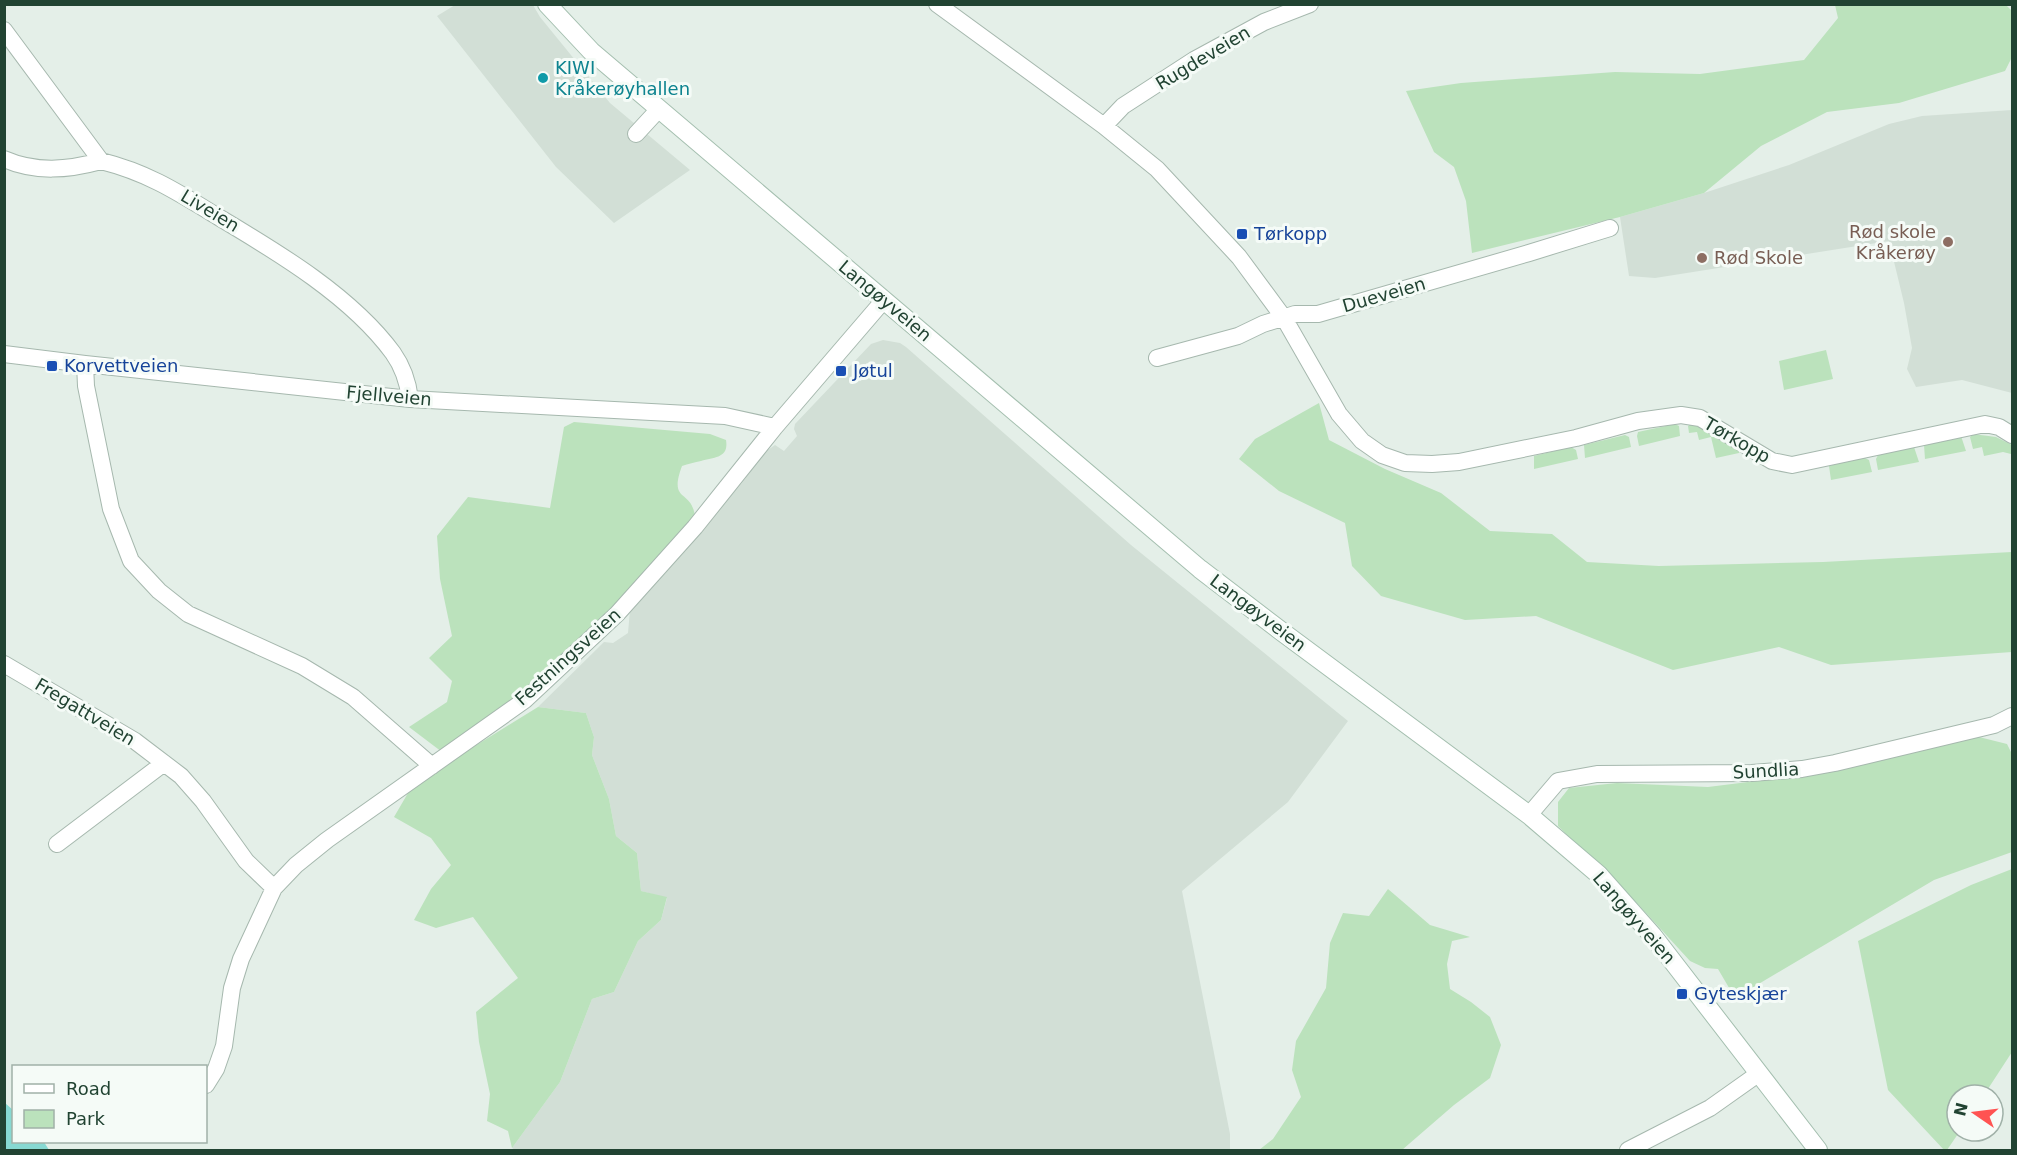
<svg xmlns="http://www.w3.org/2000/svg" width="2017" height="1155" font-family="'DejaVu Sans',sans-serif">
<rect width="100%" height="100%" fill="#e4efe8"/>
<path fill="#d2dfd6" d="M 455,5 L 533,5 L 540,17 L 610,103 L 690,170 L 614,223 L 556,167 L 437,16 Z
M 2012,110 L 2012,393 L 1962,380 L 1916,387 L 1907,369 L 1912,348 L 1904,303 L 1889,241 L 1655,278 L 1629,276 L 1620,217 L 1704,193 L 1789,165 L 1889,124 L 1922,116 Z
M 883,340 L 900,343 L 906,347 L 1131,545 L 1348,721 L 1288,802 L 1182,891 L 1230,1134 L 1230,1150 L 515,1150 L 512,1148 L 560,1082 L 592,999 L 614,992 L 638,941 L 661,920 L 667,898 L 641,891 L 637,853 L 616,836 L 609,799 L 592,755 L 594,737 L 586,713 L 538,707 L 604,642 L 613,643 L 628,633 L 630,610 L 637,602 L 742,483 L 765,452 L 775,445 L 784,451 L 797,436 L 794,429 L 795,424 L 871,344 Z"/>
<path fill="#bbe2bc" d="M 2006,5 L 2012,11 L 2012,57 L 2005,71 L 1899,103 L 1827,112 L 1761,146 L 1704,193 L 1620,217 L 1472,253 L 1466,201 L 1454,167 L 1434,152 L 1406,91 L 1461,83 L 1615,72 L 1700,74 L 1804,60 L 1838,18 L 1835,5 Z
M 1826,350 L 1833,379 L 1784,390 L 1779,361 Z
M 1319,403 L 1329,440 L 1385,469 L 1441,493 L 1490,531 L 1552,534 L 1587,562 L 1659,566 L 1823,562 L 2012,552 L 2012,652 L 1831,665 L 1779,647 L 1673,670 L 1536,616 L 1465,620 L 1381,596 L 1352,566 L 1345,523 L 1279,491 L 1239,459 L 1255,439 Z
M 574,422 L 710,434 L 726,440 C 729,458 715,457 701,461 C 695,462 688,464 682,466 C 668,504 692,488 695,517 L 601,621 L 519,696 L 442,752 L 409,727 L 447,702 L 452,681 L 429,658 L 452,636 L 440,579 L 437,536 L 468,497 L 550,508 L 564,427 Z
M 1692,423 L 1740,450 L 1739,453 L 1716,458 L 1711,437 L 1699,440 L 1697,432 L 1689,433 L 1688,426 Z
M 1675,424 L 1679,426 L 1680,436 L 1639,446 L 1637,436 L 1638,432 Z
M 1973,434 L 1996,437 L 2012,445 L 2012,457 L 2011,454 L 2003,452 L 1984,456 L 1982,447 L 1973,449 L 1970,437 Z
M 1625,435 L 1629,437 L 1631,447 L 1585,458 L 1584,445 Z
M 1961,436 L 1966,451 L 1925,459 L 1924,445 Z
M 1571,447 L 1576,450 L 1578,459 L 1534,469 L 1534,456 Z
M 1914,447 L 1919,462 L 1878,470 L 1876,459 L 1878,455 Z
M 1863,457 L 1869,460 L 1872,472 L 1831,480 L 1829,466 Z
M 538,707 L 586,713 L 594,737 L 592,755 L 609,799 L 616,836 L 637,853 L 641,891 L 667,897 L 661,920 L 638,941 L 614,992 L 592,999 L 560,1082 L 512,1148 L 508,1131 L 487,1121 L 490,1094 L 479,1042 L 476,1012 L 518,978 L 473,917 L 436,928 L 414,920 L 431,889 L 451,865 L 431,838 L 394,817 L 408,793 L 441,767 Z
M 1979,737 L 2007,744 L 2012,754 L 2012,852 L 1934,880 L 1735,998 L 1718,969 L 1705,968 L 1690,961 L 1636,902 L 1558,826 L 1558,802 L 1569,788 L 1617,783 L 1708,787 L 1813,774 Z
M 2012,869 L 2012,1052 L 1984,1095 L 1957,1095 L 1957,1131 L 1960,1131 L 1947,1150 L 1944,1150 L 1888,1090 L 1858,941 L 1971,885 Z
M 1388,889 L 1430,925 L 1470,937 L 1452,941 L 1447,964 L 1450,989 L 1471,1002 L 1490,1017 L 1501,1045 L 1490,1078 L 1454,1105 L 1402,1150 L 1259,1150 L 1273,1139 L 1301,1097 L 1292,1070 L 1296,1041 L 1326,988 L 1330,943 L 1343,913 L 1369,916 Z"/>
<path fill="#87d9d2" d="M 5,1103 L 13,1110 L 14,1142 L 44,1142 L 49,1150 L 5,1150 Z"/>
<g fill="none" stroke-linecap="round" stroke-linejoin="round">
<defs>
<path id="street" d="M 937,4 L 1104,126 L 1157,169 L 1239,257 L 1284,318 L 1339,414 L 1362,441 L 1382,455 L 1405,463 L 1432,464 L 1459,462 L 1576,438 L 1638,421 L 1681,415 L 1700,418 L 1772,461 L 1792,465 L 1985,424 L 1999,427 L 2012,435
M 4,30 L 101,161 C 149,173 179,193 220,218 C 279,253 352,297 393,353 C 403,367 408,382 410,399
M 1104,126 L 1123,106 L 1194,60 L 1264,22 L 1310,4
M 636,134 L 659,109
M 4,159 C 36,173 68,170 101,161
M 4,354 L 85,364 L 410,399 L 725,416 L 775,427
M 1157,358 L 1238,336 L 1263,324 L 1295,314 L 1318,314 L 1529,253 L 1610,228
M 85,364 L 86,386 L 111,509 L 131,561 L 159,591 L 188,614 L 302,666 L 353,697 L 432,766
M 4,664 L 135,741 L 181,776 L 203,801 L 246,861 L 274,888
M 1529,815 L 1558,781 L 1597,774 L 1752,773 L 1802,769 L 1835,763 L 1994,725 L 2012,716
M 57,844 L 164,763
M 206,1085 L 216,1069 L 224,1046 L 232,988 L 241,959 L 274,888 L 296,865 L 327,840 L 525,700 L 617,614 L 695,527 L 775,427 L 884,300
M 1628,1150 L 1710,1108 L 1758,1074"/>
<path id="secondary" d="M 547,4 L 591,51 L 1200,569 L 1281,631 L 1529,815 L 1598,874 L 1653,936 L 1818,1150"/>
</defs>
<use href="#street" stroke="#a6b8ae" stroke-width="18"/>
<use href="#secondary" stroke="#a4bfaf" stroke-width="20"/>
<use href="#street" stroke="#fff" stroke-width="16"/>
<use href="#secondary" stroke="#fff" stroke-width="18"/>
</g>
<circle fill="#0f9aa8" stroke="#f5fbf7" stroke-width="2" cx="543" cy="78" r="6"/>
<g fill="#1a4fb4" stroke="#f5fbf7" stroke-width="2">
<rect x="1236" y="228" width="12" height="12" rx="3"/>
<rect x="46" y="360" width="12" height="12" rx="3"/>
<rect x="835" y="365" width="12" height="12" rx="3"/>
<rect x="1676" y="988" width="12" height="12" rx="3"/>
</g>
<g fill="#8d6e63" stroke="#f5fbf7" stroke-width="2">
<circle cx="1948" cy="242" r="6"/>
<circle cx="1702" cy="258" r="6"/>
</g>
<g text-anchor="middle" stroke-width="6" stroke-linejoin="round" paint-order="stroke">
<g font-size="18" fill="#214332" stroke="#f5fbf7">
<text transform="translate(1203 58) rotate(-31)" y="6">Rugdeveien</text>
<text transform="translate(210 211) rotate(31)" y="6">Liveien</text>
<text transform="translate(1384 295) rotate(-16)" y="6">Dueveien</text>
<text transform="translate(885 301) rotate(40)" y="6">Langøyveien</text>
<text transform="translate(389 396) rotate(5)" y="6">Fjellveien</text>
<text transform="translate(1737 440) rotate(30)" y="6">Tørkopp</text>
<text transform="translate(1258 613) rotate(37)" y="6">Langøyveien</text>
<text transform="translate(568 657) rotate(-42)" y="6">Festningsveien</text>
<text transform="translate(85 712) rotate(31)" y="6">Fregattveien</text>
<text transform="translate(1766 771) rotate(-3)" y="6">Sundlia</text>
<text transform="translate(1634 918) rotate(49)" y="6">Langøyveien</text>
</g>
<g font-size="18" fill="#0d838f" stroke="#f5fbf7" text-anchor="start">
<text x="555" y="74">KIWI<tspan x="555" dy="21">Kråkerøyhallen</tspan></text>
</g>
<g font-size="18" fill="#785e54" stroke="#f5fbf7" text-anchor="end">
<text x="1936" y="238">Rød skole<tspan x="1936" dy="21">Kråkerøy</tspan></text>
<text x="1714" y="264" text-anchor="start">Rød Skole</text>
</g>
<g font-size="18" fill="#164399" stroke="#f5fbf7" text-anchor="start">
<text x="1254" y="240">Tørkopp</text>
<text x="64" y="372">Korvettveien</text>
<text x="853" y="377">Jøtul</text>
<text x="1694" y="1000">Gyteskjær</text>
</g>
</g>
<rect width="2017" height="1155" fill="none" stroke="#214332" stroke-width="12"/>
<rect x="12" y="1065" width="195" height="78" fill="#f5fbf7" stroke="#a0b1a8" stroke-width="1.5"/>
<rect x="24" y="1084" width="30" height="9" fill="#ffffff" stroke="#a0b1a8" stroke-width="1.5"/>
<text x="66" y="1095" font-size="18" fill="#214332">Road</text>
<rect x="24" y="1110" width="30" height="18" fill="#bbe2bc" stroke="#a0b1a8" stroke-width="1.5"/>
<text x="66" y="1125" font-size="18" fill="#214332">Park</text>
<g transform="translate(1975 1113) rotate(284)"><circle r="28" fill="#f5fbf7" stroke="#a0b1a8" stroke-width="1.5"/>
<path d="M0-4.5L10 22L0 15L-10 22Z" fill="#ff5352"/>
<text y="-9" font-size="16" font-weight="bold" text-anchor="middle" fill="#214332">N</text>
</g>
</svg>
